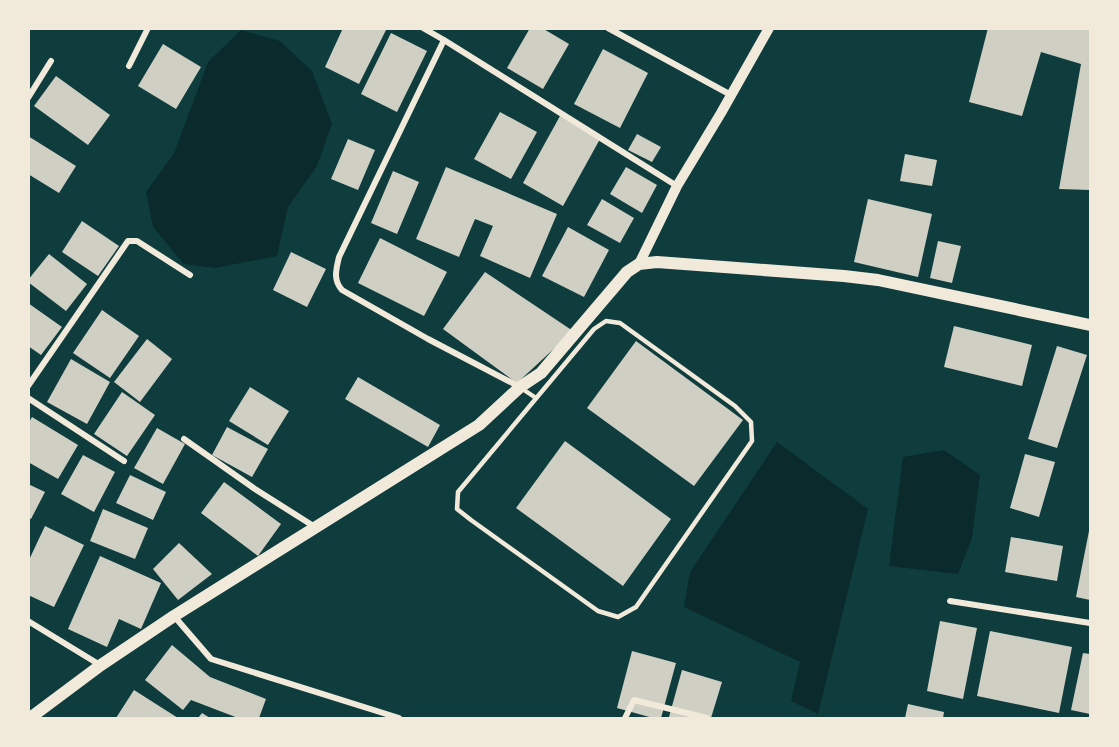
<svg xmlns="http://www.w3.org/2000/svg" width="1119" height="747" font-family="'Varela Round',sans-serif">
<rect width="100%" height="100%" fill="#0f3d3e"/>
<path fill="#0a2a2b" d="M 241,30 L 280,41 L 312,71 L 332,124 L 317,166 L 288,207 L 277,256 L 215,268 L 184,264 L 153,227 L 146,192 L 174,153 L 208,62 Z
M 777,442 L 868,509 L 818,714 L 791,701 L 800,662 L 684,607 L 690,572 Z
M 944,450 L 980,475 L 972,538 L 958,574 L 889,566 L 903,457 Z"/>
<path fill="#cfcfc3" d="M 343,28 L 382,28 L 386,30 L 359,84 L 325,67 Z
M 530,28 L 542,28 L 569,44 L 543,89 L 507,68 Z
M 988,28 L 1090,28 L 1090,190 L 1059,189 L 1081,64 L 1041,52 L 1022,116 L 969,102 Z
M 391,33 L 427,51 L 397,112 L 361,94 Z
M 163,44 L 201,67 L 176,109 L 138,86 Z
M 603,49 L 648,73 L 620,128 L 574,104 Z
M 56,76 L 110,115 L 88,145 L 34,106 Z
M 500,112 L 537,132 L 511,179 L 474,159 Z
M 560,116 L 600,139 L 563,206 L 523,183 Z
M 637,134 L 661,147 L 652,162 L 628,150 Z
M 28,136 L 76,166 L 59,193 L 28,174 Z
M 348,139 L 375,150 L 358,190 L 331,179 Z
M 905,154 L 937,160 L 932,186 L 900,181 Z
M 446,167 L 557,214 L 530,278 L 480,256 L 493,226 L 475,219 L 459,257 L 416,239 Z
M 626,167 L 657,185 L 642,213 L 610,194 Z
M 393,171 L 419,182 L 397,234 L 371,223 Z
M 602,199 L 634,218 L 620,243 L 587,225 Z
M 868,199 L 932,214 L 918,277 L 854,262 Z
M 82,221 L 119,246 L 98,276 L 62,252 Z
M 568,227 L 609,250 L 584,297 L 542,276 Z
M 380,238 L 447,272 L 424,316 L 358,283 Z
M 938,241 L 961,246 L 952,283 L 930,278 Z
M 291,252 L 326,269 L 307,307 L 273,290 Z
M 49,254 L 87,284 L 66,311 L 28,282 L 28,280 Z
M 485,272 L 573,331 L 517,383 L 443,329 Z
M 28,303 L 62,327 L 41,355 L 28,346 Z
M 102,310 L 139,336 L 110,378 L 73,353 Z
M 954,326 L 1032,345 L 1022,386 L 944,367 Z
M 147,339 L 172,359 L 140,402 L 114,382 Z
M 636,341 L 743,420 L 694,486 L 587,408 Z
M 1057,346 L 1087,355 L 1057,448 L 1028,439 Z
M 71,359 L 110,382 L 87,424 L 47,402 Z
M 358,377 L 440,425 L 428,447 L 345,399 Z
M 250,387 L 289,411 L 268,445 L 229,421 Z
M 122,392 L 155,415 L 127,456 L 94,434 Z
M 32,417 L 78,445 L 58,479 L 28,462 L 28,424 Z
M 227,427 L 268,449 L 252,477 L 212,455 Z
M 157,428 L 185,444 L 163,484 L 134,468 Z
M 565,441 L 671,519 L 623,586 L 516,508 Z
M 1025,454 L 1055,462 L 1039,517 L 1010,508 Z
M 83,455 L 115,472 L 94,512 L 61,494 Z
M 130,475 L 166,492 L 153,520 L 116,503 Z
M 224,482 L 281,524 L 258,556 L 201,513 Z
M 28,484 L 45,492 L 31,519 L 28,518 Z
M 103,509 L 148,528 L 135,559 L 90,541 Z
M 45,526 L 84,545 L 54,607 L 28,595 L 28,562 Z
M 1089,531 L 1090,531 L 1090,600 L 1076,597 Z
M 1011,537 L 1063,546 L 1057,581 L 1005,572 Z
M 179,543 L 212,574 L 178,600 L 153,569 Z
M 100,556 L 161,583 L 141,629 L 119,619 L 107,647 L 68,629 Z
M 940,621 L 977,628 L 963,699 L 927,691 Z
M 990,631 L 1072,647 L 1059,713 L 977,696 Z
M 172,645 L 210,677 L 266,699 L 259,718 L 238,718 L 191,700 L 183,710 L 145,680 Z
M 632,651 L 676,663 L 661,718 L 653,718 L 617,708 Z
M 1083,653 L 1090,654 L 1090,714 L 1071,710 Z
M 682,670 L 722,682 L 711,718 L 675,718 L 669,717 Z
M 134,690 L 178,718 L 116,718 Z
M 908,704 L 944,712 L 943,718 L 905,718 Z
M 202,713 L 210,718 L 198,718 Z"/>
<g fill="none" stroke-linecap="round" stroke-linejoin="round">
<path stroke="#f1e9da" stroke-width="4.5" d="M 606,321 L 620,323 L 735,406 L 751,422 L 752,441 L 636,607 L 618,617 L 598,611 L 471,520 L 457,509 L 458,492 L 594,329 Z
M 521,388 L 536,398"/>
<path stroke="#f1e9da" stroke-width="6" d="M 423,28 L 444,40 L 677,186
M 608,28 L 731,95
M 444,40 L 339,257 C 336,270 333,280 342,290 L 428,339 L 520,387
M 129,66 L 148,28
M 28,98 L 51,61
M 28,386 L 128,241 L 137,241 L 190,275
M 28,398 L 124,461
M 184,439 L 255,489 L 315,527
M 950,601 L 1090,623
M 174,616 L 211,659 L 399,718
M 28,621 L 100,665
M 625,718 L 634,700 L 707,718"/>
<path stroke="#f1e9da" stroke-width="10" d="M 639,264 L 677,186 L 721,113 L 769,28"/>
<path stroke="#f1e9da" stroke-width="12" d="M 30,718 L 101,665 L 174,616 L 479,425 L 520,387 L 541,373 L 627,272 L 639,264 L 657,262 L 844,276 L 878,280 L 1090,325"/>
</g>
<rect width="1119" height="747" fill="none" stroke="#f1e9da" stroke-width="60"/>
</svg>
